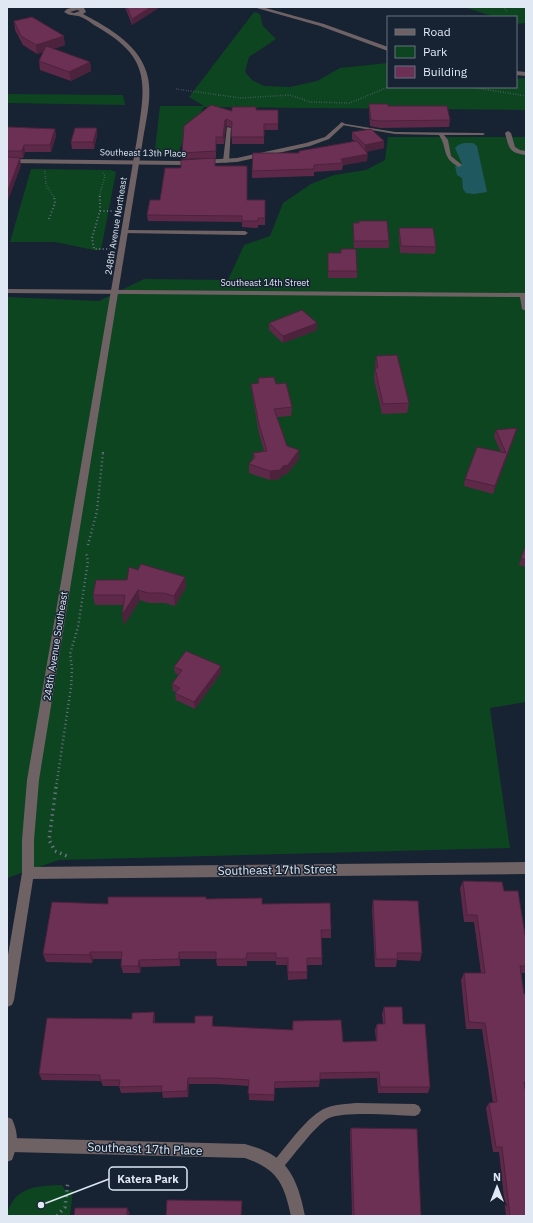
<svg xmlns="http://www.w3.org/2000/svg" width="533" height="1223" font-family="'IBM Plex Sans',sans-serif">
<rect width="100%" height="100%" fill="#172232"/>
<path fill="#0e4521" d="M 464,7 L 526,7 L 526,23 L 516,24 L 516,17 L 495,17 Z
M 254,12 L 260,14 L 263,26 L 276,39 L 249,57 L 245,72 L 252,80 L 264,86 L 290,87 L 317,81 L 340,68 L 388,63 L 388,87 L 516,87 L 516,79 L 526,78 L 526,110 L 204,107 L 182,143 L 178,154 L 165,154 L 155,150 L 160,106 L 204,106 L 189,97 Z
M 7,94 L 123,95 L 125,105 L 7,103 Z
M 388,137 L 526,137 L 526,702 L 490,708 L 510,848 L 59,860 L 7,878 L 7,297 L 99,301 L 144,279 L 228,280 L 244,245 L 270,236 L 283,203 L 311,184 L 334,175 L 366,170 L 385,160 Z
M 31,169 L 111,170 L 116,172 L 101,250 L 94,250 L 55,242 L 10,242 Z
M 62,1185 L 65,1190 L 73,1190 L 70,1216 L 7,1216 C 7,1211 9,1208 11,1204 C 22,1185 42,1186 62,1185 Z"/>
<path fill="#1f595f" d="M 464,143 L 473,143 L 477,146 L 487,192 L 474,194 L 466,193 L 463,189 L 462,178 L 457,175 L 455,166 L 462,164 L 455,148 L 458,145 Z"/>
<g fill="none" stroke-linecap="round" stroke-linejoin="round">
<path stroke="#677180" stroke-width="1.5" stroke-dasharray="0.5 2" stroke-linecap="butt" d="M 503,7 L 507,11
M 471,87 L 526,96
M 176,89 L 241,98 L 290,95 L 310,102 L 350,103 L 388,87
M 45,171 L 46,185 L 54,197
M 99,197 L 105,176 L 103,173"/>
<path stroke="#677180" stroke-width="2" stroke-dasharray="1 2.5" stroke-linecap="butt" d="M 100,196 L 100,211 L 92,238 L 94,249 L 110,249
M 100,211 L 115,211
M 49,219 L 55,203 L 54,196
M 103,453 L 103,451"/>
<path stroke="#677180" stroke-width="2.5" stroke-dasharray="1 3" stroke-linecap="butt" d="M 88,545 L 97,511 L 103,452
M 56,788 L 71,687 L 72,668 L 70,654 L 78,627 L 88,561 L 86,553"/>
<path stroke="#677180" stroke-width="3.5" stroke-dasharray="1.5 4" stroke-linecap="butt" d="M 56,787 L 49,840 L 55,851 L 67,856
M 57,1216 L 65,1207 L 68,1181"/>
<path fill="#6f6265" fill-rule="evenodd" d="M 340,123 L 395,132 L 483,133 L 485,134 L 483,135 L 444,135 L 448,140 L 451,156 L 462,165 L 459,167 C 441,158 448,148 439,135 L 395,134 L 342,125 L 340,125 Z
M 227,127 L 231,128 L 229,161 L 226,163 L 223,161 Z
M 357,1103 L 415,1104 L 419,1106 L 421,1110 L 419,1114 L 415,1116 C 395,1115 345,1111 329,1118 C 315,1125 292,1158 281,1170 L 277,1172 L 273,1170 L 271,1166 L 273,1162 C 286,1147 308,1115 326,1108 C 335,1104 346,1104 357,1103 Z"/>
<path fill="#6f6265" fill-rule="evenodd" d="M 253,7 L 262,7 L 324,24 L 388,47 L 388,51 L 320,26 Z
M 516,71 L 526,72 L 526,76 L 516,75 Z
M 342,122 L 345,124 L 344,125 L 329,139 L 310,146 L 237,162 L 182,165 L 7,163 L 7,159 L 182,161 L 237,158 L 306,143 L 325,137 Z
M 508,131 L 511,133 L 515,147 L 520,150 L 526,151 L 526,155 C 509,153 509,148 505,133 Z
M 124,230 L 245,231 L 248,233 L 245,235 L 122,233 L 122,231 Z
M 7,289 L 526,293 L 526,311 L 522,309 L 520,297 L 7,293 Z
M 526,862 L 526,874 L 28,879 L 24,877 L 22,873 L 24,869 L 28,867 Z
M 11,1138 L 245,1144 C 255,1147 265,1150 274,1156 C 294,1168 301,1195 305,1216 L 291,1216 C 284,1183 277,1169 245,1158 L 11,1152 L 7,1150 L 7,1140 Z"/>
<path fill="#6f6265" fill-rule="evenodd" d="M 75,7 L 84,8 L 86,12 L 83,14 C 109,28 142,46 148,78 C 152,98 146,120 143,139 L 39,780 L 34,840 L 34,873 L 14,1000 L 12,1005 L 7,1007 L 7,961 L 22,873 L 22,840 L 27,780 L 137,139 C 146,81 151,57 94,25 C 90,22 83,17 78,16 C 73,15 70,16 64,12 L 67,9 ZM 77,10 L 80,11 L 74,13 L 70,12 Z
M 7,1117 L 12,1119 C 19,1134 18,1145 12,1160 L 7,1162 Z"/>
</g>
<path fill="#5e2949" d="M 125,7 L 160,7 L 132,25 Z
M 14,21 L 65,45 L 53,49 L 90,62 L 91,71 L 71,81 L 40,70 L 39,61 L 43,52 L 37,54 L 23,45 L 15,30 Z
M 369,104 L 388,106 L 450,120 L 449,127 L 380,128 L 370,126 L 369,111 Z
M 278,110 L 278,130 L 264,130 L 264,144 L 232,144 L 232,128 L 227,126 L 226,127 L 224,144 L 216,144 L 216,158 L 182,159 L 182,153 L 232,111 Z
M 7,127 L 55,129 L 56,136 L 51,152 L 25,152 L 23,158 L 15,158 L 21,165 L 7,203 Z
M 97,128 L 97,135 L 94,149 L 72,149 L 71,142 Z
M 352,132 L 384,141 L 384,148 L 366,152 L 367,161 L 343,165 L 342,170 L 314,172 L 314,176 L 252,178 L 252,171 L 299,153 L 354,141 L 352,139 Z
M 216,166 L 247,200 L 265,200 L 265,225 L 258,225 L 258,228 L 242,227 L 242,222 L 148,221 L 147,215 L 160,200 L 181,168 Z
M 353,223 L 389,241 L 389,248 L 354,248 L 353,230 Z
M 399,228 L 436,247 L 435,254 L 400,253 L 399,235 Z
M 341,249 L 357,271 L 357,278 L 328,278 L 328,253 L 341,253 Z
M 269,323 L 317,330 L 283,343 L 269,330 Z
M 376,356 L 409,403 L 407,413 L 382,414 L 374,379 Z
M 258,378 L 276,384 L 292,407 L 291,416 L 277,417 L 287,446 L 299,450 L 299,459 L 287,474 L 282,475 L 280,479 L 270,480 L 249,473 L 249,464 L 253,459 L 253,453 L 264,451 L 259,433 L 252,393 L 251,384 L 258,383 Z
M 496,430 L 515,435 L 493,494 L 464,486 L 465,479 L 501,452 L 494,437 Z
M 526,545 L 526,567 L 519,565 Z
M 138,570 L 185,577 L 186,587 L 175,606 L 165,603 L 149,603 L 140,600 L 124,625 L 123,605 L 95,605 L 93,595 L 127,580 Z
M 221,666 L 221,673 L 195,709 L 176,700 L 175,693 L 176,692 L 173,691 L 172,684 L 179,675 L 175,673 L 174,667 Z
M 463,881 L 504,891 L 526,941 L 526,973 L 521,973 L 524,994 L 526,994 L 526,1087 L 525,1087 L 526,1216 L 506,1216 L 499,1152 L 493,1152 L 486,1108 L 489,1103 L 493,1103 L 482,1029 L 466,1029 L 461,980 L 464,973 L 481,973 L 474,922 L 464,922 L 460,888 Z
M 207,899 L 262,904 L 331,930 L 331,938 L 321,938 L 322,958 L 322,965 L 307,965 L 307,979 L 288,980 L 287,965 L 276,965 L 276,961 L 247,961 L 247,966 L 217,966 L 216,959 L 180,959 L 180,966 L 141,967 L 140,973 L 123,973 L 121,966 L 122,959 L 93,959 L 92,963 L 46,962 L 43,954 L 108,904 Z
M 373,900 L 422,953 L 420,961 L 397,960 L 396,967 L 375,967 L 372,909 Z
M 384,1007 L 403,1024 L 430,1087 L 428,1093 L 378,1093 L 377,1078 L 320,1079 L 319,1087 L 275,1088 L 274,1101 L 249,1100 L 249,1086 L 217,1084 L 189,1084 L 188,1097 L 163,1098 L 162,1092 L 121,1093 L 119,1086 L 103,1086 L 101,1081 L 42,1080 L 39,1074 L 132,1019 L 154,1012 L 155,1019 L 155,1023 L 195,1023 L 213,1016 L 213,1026 L 292,1030 L 293,1021 L 343,1042 L 376,1041 L 375,1030 L 377,1024 L 383,1024 L 382,1014 Z
M 351,1128 L 421,1216 L 352,1216 L 350,1133 Z"/>
<path fill="#4c223c" d="M 151,7 L 160,7 L 132,25 L 132,19 Z
M 64,36 L 65,45 L 37,54 L 36,45 Z
M 90,62 L 91,71 L 71,81 L 69,72 Z
M 227,119 L 227,126 L 226,127 L 224,144 L 223,137 L 225,120 Z
M 97,128 L 97,135 L 94,149 L 93,142 Z
M 55,129 L 56,136 L 51,152 L 50,145 Z
M 384,141 L 384,148 L 365,152 L 365,145 Z
M 24,145 L 25,152 L 23,158 L 22,151 Z
M 368,154 L 367,161 L 343,165 L 343,163 L 341,159 Z
M 20,158 L 21,165 L 7,203 L 7,193 Z
M 317,323 L 317,330 L 283,343 L 283,336 Z
M 517,428 L 515,435 L 493,494 L 495,486 Z
M 299,450 L 299,459 L 287,474 L 282,475 L 280,479 L 270,480 L 270,471 Z
M 185,577 L 186,587 L 175,606 L 174,596 Z
M 138,590 L 140,600 L 124,625 L 122,615 Z
M 221,666 L 221,673 L 195,709 L 194,702 Z
M 90,952 L 93,959 L 92,963 L 90,955 Z
M 179,952 L 180,959 L 180,966 L 179,959 Z
M 139,960 L 141,967 L 140,973 L 138,966 Z
M 154,1012 L 155,1019 L 155,1029 L 153,1023 Z
M 188,1078 L 189,1084 L 188,1097 L 187,1091 Z
M 127,1208 L 130,1213 L 129,1216 L 127,1216 Z"/>
<path fill="#6d3055" stroke="#4c223c" d="M 127,7 L 151,7 L 132,19 Z
M 32,17 L 64,36 L 36,45 L 21,36 L 14,21 Z
M 46,46 L 90,62 L 69,72 L 39,61 Z
M 369,104 L 388,104 L 388,106 L 447,106 L 450,120 L 380,121 L 371,120 Z
M 211,105 L 232,111 L 232,107 L 256,107 L 256,110 L 278,110 L 278,124 L 264,124 L 264,137 L 231,137 L 232,122 L 227,119 L 225,120 L 223,137 L 216,137 L 216,151 L 182,153 L 184,126 Z
M 7,127 L 55,129 L 50,145 L 24,145 L 22,151 L 7,151 Z
M 75,128 L 97,128 L 93,142 L 71,142 Z
M 371,129 L 384,141 L 365,145 L 352,132 Z
M 357,141 L 368,154 L 341,159 L 343,163 L 314,165 L 314,169 L 252,171 L 253,153 L 299,153 L 299,151 Z
M 7,157 L 20,158 L 7,193 Z
M 215,158 L 215,166 L 247,166 L 247,200 L 265,200 L 265,218 L 258,218 L 258,221 L 242,221 L 242,216 L 147,215 L 150,200 L 160,200 L 165,168 L 181,168 L 181,160 Z
M 359,221 L 387,221 L 389,241 L 354,241 L 353,223 L 359,223 Z
M 399,228 L 433,228 L 436,247 L 401,246 Z
M 341,249 L 356,249 L 357,271 L 328,271 L 328,253 L 341,253 Z
M 302,310 L 317,323 L 283,336 L 269,323 Z
M 397,355 L 409,403 L 383,404 L 375,368 L 378,368 L 376,356 Z
M 274,377 L 276,384 L 286,383 L 292,407 L 274,409 L 287,446 L 299,450 L 288,465 L 283,466 L 280,470 L 270,471 L 249,464 L 255,457 L 253,453 L 267,451 L 259,424 L 251,384 L 259,383 L 258,378 Z
M 517,428 L 495,486 L 465,479 L 477,447 L 506,453 L 496,430 Z
M 526,545 L 526,560 L 521,558 Z
M 141,564 L 185,577 L 174,596 L 164,593 L 148,593 L 138,590 L 122,615 L 125,595 L 93,595 L 96,580 L 127,580 L 129,567 L 138,570 Z
M 186,651 L 221,666 L 194,702 L 175,693 L 180,688 L 172,684 L 182,670 L 174,667 Z
M 463,881 L 502,882 L 504,891 L 518,891 L 526,941 L 526,966 L 520,966 L 524,994 L 526,994 L 526,1082 L 524,1082 L 526,1094 L 526,1216 L 510,1216 L 502,1147 L 496,1147 L 489,1103 L 497,1102 L 485,1023 L 469,1022 L 464,973 L 485,973 L 477,915 L 467,915 Z
M 108,897 L 206,897 L 206,899 L 262,898 L 262,904 L 330,903 L 331,930 L 321,930 L 322,958 L 307,958 L 307,972 L 288,972 L 288,958 L 276,958 L 276,953 L 247,953 L 246,959 L 216,959 L 216,952 L 179,952 L 179,959 L 139,960 L 138,966 L 121,966 L 122,952 L 90,952 L 90,955 L 43,954 L 52,902 L 108,904 Z
M 373,900 L 418,901 L 422,953 L 397,953 L 398,959 L 376,959 Z
M 384,1007 L 402,1007 L 403,1024 L 425,1024 L 430,1087 L 380,1087 L 379,1072 L 320,1073 L 320,1081 L 275,1082 L 274,1095 L 248,1094 L 249,1080 L 216,1078 L 188,1078 L 187,1091 L 161,1092 L 162,1086 L 119,1087 L 120,1080 L 100,1080 L 100,1075 L 39,1074 L 47,1018 L 132,1019 L 132,1013 L 154,1012 L 153,1023 L 195,1023 L 195,1016 L 213,1016 L 212,1026 L 293,1030 L 293,1021 L 341,1020 L 343,1042 L 377,1041 L 377,1024 L 385,1024 Z
M 351,1128 L 417,1129 L 421,1216 L 354,1216 Z
M 167,1200 L 242,1201 L 241,1216 L 166,1216 Z
M 75,1208 L 127,1208 L 127,1216 L 74,1216 Z"/>
<g text-anchor="middle" stroke-width="3" stroke-linejoin="round" paint-order="stroke">
<g font-size="9" fill="#e0e8f4" stroke="#172232">
<text transform="translate(143 153) rotate(1)" y="3">Southeast 13th Place</text>
<text transform="translate(116 226) rotate(-81)" y="3">248th Avenue Northeast</text>
<text x="265" y="286">Southeast 14th Street</text>
</g>
<g font-size="10" fill="#e0e8f4" stroke="#172232">
<text transform="translate(55 646) rotate(-81)" y="4">248th Avenue Southeast</text>
</g>
<g font-size="12" fill="#e0e8f4" stroke="#172232">
<text transform="translate(277 870) rotate(-1)" y="4">Southeast 17th Street</text>
<text transform="translate(145 1149) rotate(2)" y="4">Southeast 17th Place</text>
</g>
</g>
<path fill="none" stroke="#e0e8f4" stroke-width="1.5" d="M41 1205L109 1179"/>
<circle fill="#e0e8f4" stroke="#172232" stroke-width="1.5" cx="41" cy="1205" r="4"/>
<rect fill="#172232" stroke="#e0e8f4" stroke-width="1.5" x="109" y="1167" width="78" height="23" rx="4"/>
<g font-size="11" text-anchor="middle" font-weight="bold" fill="#e0e8f4">
<text x="148" y="1183">Katera Park</text>
</g>
<rect width="533" height="1223" fill="none" stroke="#e0e8f4" stroke-width="16"/>
<rect x="387" y="16" width="130" height="72" fill="#172232" stroke="#677180"/>
<rect x="395" y="29" width="20" height="6" fill="#6f6265" stroke="#677180"/>
<text x="423" y="36" font-size="12" fill="#e0e8f4">Road</text>
<rect x="395" y="46" width="20" height="12" fill="#0e4521" stroke="#677180"/>
<text x="423" y="56" font-size="12" fill="#e0e8f4">Park</text>
<rect x="395" y="66" width="20" height="12" fill="#6d3055" stroke="#677180"/>
<text x="423" y="76" font-size="12" fill="#e0e8f4">Building</text>
<g transform="translate(497 1187)" stroke="#172232" stroke-width="3" paint-order="stroke">
<path d="M0-3L7 15L0 10L-7 15Z" fill="#e0e8f4"/>
<text y="-6" font-size="11" font-weight="bold" text-anchor="middle" fill="#e0e8f4">N</text>
</g>
</svg>
